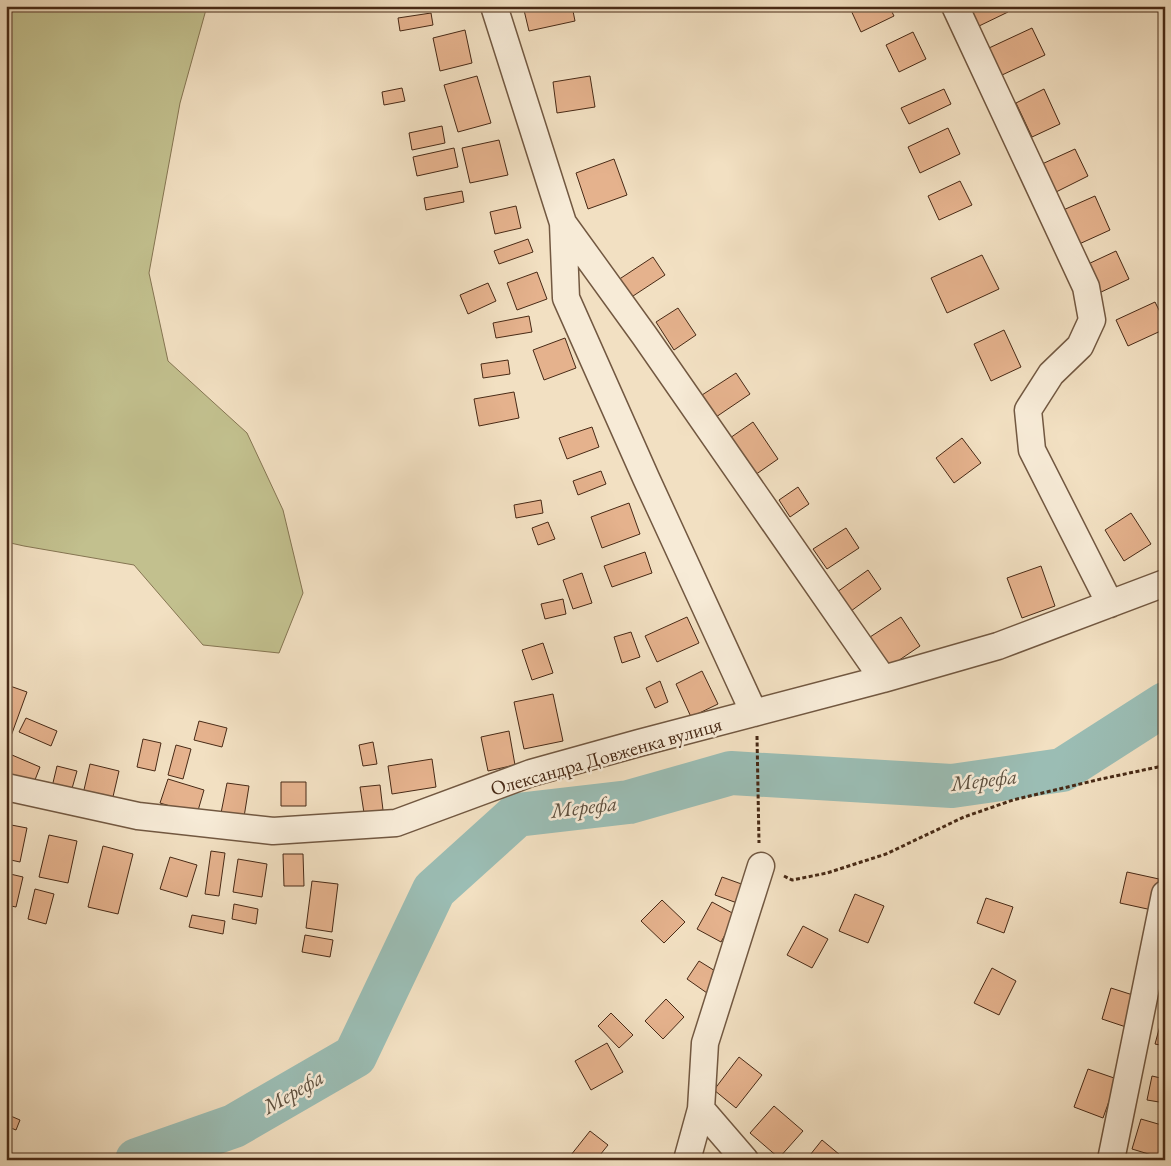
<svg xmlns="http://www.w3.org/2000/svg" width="1171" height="1166" font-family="'EB Garamond',serif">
<rect width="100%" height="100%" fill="#f2e0c2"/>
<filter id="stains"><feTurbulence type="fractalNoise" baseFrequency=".004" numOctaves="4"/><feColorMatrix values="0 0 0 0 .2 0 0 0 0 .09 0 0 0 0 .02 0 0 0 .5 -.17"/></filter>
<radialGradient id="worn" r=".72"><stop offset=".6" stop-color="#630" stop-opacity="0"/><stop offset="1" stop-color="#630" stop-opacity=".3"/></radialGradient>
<path fill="#c2c08e" stroke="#857552" d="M 6,6 L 207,6 L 180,103 L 149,273 L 168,361 L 247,433 L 283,510 L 303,593 L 279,653 L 203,645 L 134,565 L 24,546 L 6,542 Z"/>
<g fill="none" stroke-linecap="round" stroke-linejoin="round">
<path stroke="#9bbdb4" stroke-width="44" d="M 137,1160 L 234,1126 L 355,1056 L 434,890 L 517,815 L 629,802 L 731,773 L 952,786 L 1062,770 L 1165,704"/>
</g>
<path fill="#e5b28d" stroke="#482a16" d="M 523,6 L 572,6 L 575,21 L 529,31 Z
M 849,6 L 889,6 L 894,16 L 861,32 Z
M 968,6 L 1005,6 L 1008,12 L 977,27 Z
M 431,13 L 433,25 L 400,31 L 398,18 Z
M 1032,28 L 1045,55 L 1002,75 L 989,48 Z
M 465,30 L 472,63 L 440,71 L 433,38 Z
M 913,32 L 926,59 L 899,72 L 886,45 Z
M 477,76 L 491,123 L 458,132 L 444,85 Z
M 590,76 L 595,107 L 557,113 L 553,82 Z
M 402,88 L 405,101 L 384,105 L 382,92 Z
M 944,89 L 951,104 L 909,124 L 901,108 Z
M 1044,89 L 1060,124 L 1032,137 L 1016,103 Z
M 442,126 L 445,143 L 412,150 L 409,133 Z
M 948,128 L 960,154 L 920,173 L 908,147 Z
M 499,140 L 508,175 L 470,183 L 462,148 Z
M 454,148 L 458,167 L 417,176 L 413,157 Z
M 1075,149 L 1088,176 L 1056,192 L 1042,164 Z
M 614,159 L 627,195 L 588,209 L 576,173 Z
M 960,181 L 972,205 L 939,220 L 928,196 Z
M 462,191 L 464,202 L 426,210 L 424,198 Z
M 1095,196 L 1110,230 L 1077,245 L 1061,211 Z
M 516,206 L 521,228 L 495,234 L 490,212 Z
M 528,239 L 533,252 L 499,264 L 494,251 Z
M 1116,251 L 1129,279 L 1099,293 L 1086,265 Z
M 982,255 L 999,289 L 947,313 L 931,278 Z
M 653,257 L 665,275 L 630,298 L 618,280 Z
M 537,272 L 547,299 L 517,310 L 507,283 Z
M 488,283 L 496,301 L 468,314 L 460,295 Z
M 1155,302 L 1165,322 L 1165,329 L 1128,346 L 1116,320 Z
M 678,308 L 696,335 L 674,350 L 656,322 Z
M 529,316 L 532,332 L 496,338 L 493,323 Z
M 1004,330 L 1021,367 L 991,381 L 974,344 Z
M 565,338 L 576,368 L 544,380 L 533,350 Z
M 508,360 L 510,374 L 483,378 L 481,364 Z
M 736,373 L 750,394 L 716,417 L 702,395 Z
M 514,392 L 519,418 L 479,426 L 474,399 Z
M 753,422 L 778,459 L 755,475 L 730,438 Z
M 592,427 L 599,447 L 567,459 L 559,438 Z
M 962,438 L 981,463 L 954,483 L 936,458 Z
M 601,471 L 606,484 L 578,495 L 573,481 Z
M 798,487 L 809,504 L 790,517 L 779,500 Z
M 541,500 L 543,513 L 516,518 L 514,505 Z
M 629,503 L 640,534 L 602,548 L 591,517 Z
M 1131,513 L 1151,544 L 1124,561 L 1105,530 Z
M 548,522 L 555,539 L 538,545 L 532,528 Z
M 846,528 L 859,548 L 827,569 L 813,549 Z
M 645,552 L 652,573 L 612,587 L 604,566 Z
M 1041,566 L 1055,606 L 1022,618 L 1007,578 Z
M 868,570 L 881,589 L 851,611 L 837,592 Z
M 582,573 L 592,603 L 573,609 L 563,580 Z
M 563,599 L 566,614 L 545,619 L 541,604 Z
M 687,617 L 699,643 L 657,662 L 645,636 Z
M 901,617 L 920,646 L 889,667 L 870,637 Z
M 631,632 L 640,657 L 622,663 L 614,637 Z
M 543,643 L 553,673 L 532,680 L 522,650 Z
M 702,671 L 718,704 L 691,717 L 676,684 Z
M 660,681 L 668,702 L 655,708 L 646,688 Z
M 10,686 L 27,692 L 11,736 L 6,735 L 6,697 Z
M 553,694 L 563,741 L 524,749 L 514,702 Z
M 26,718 L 57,731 L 51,746 L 19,732 Z
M 199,721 L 227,728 L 222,747 L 194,740 Z
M 509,731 L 515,765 L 488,771 L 481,737 Z
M 143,739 L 161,743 L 155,771 L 137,767 Z
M 373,742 L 377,764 L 363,766 L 359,745 Z
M 176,745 L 191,749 L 183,779 L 168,775 Z
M 12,755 L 40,767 L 33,785 L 6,774 L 6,770 Z
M 432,759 L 436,787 L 392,794 L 388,766 Z
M 90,764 L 119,771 L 112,801 L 83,794 Z
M 57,766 L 77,771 L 71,792 L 52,787 Z
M 168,779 L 204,790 L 197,814 L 160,803 Z
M 281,782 L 306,782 L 306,806 L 281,806 Z
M 227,783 L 249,786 L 244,817 L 221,813 Z
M 380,785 L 383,810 L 364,813 L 360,787 Z
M 6,824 L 27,828 L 20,862 L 6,859 Z
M 49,835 L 77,841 L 68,883 L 39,877 Z
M 103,846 L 133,854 L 118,914 L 88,907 Z
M 211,851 L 225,853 L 219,896 L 205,894 Z
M 283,854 L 303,854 L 304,886 L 284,886 Z
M 170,857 L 197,865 L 187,897 L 160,889 Z
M 238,859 L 267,864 L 262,897 L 233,892 Z
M 1127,872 L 1159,879 L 1152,910 L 1120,903 Z
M 6,873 L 23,877 L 16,907 L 6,905 Z
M 722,877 L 747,886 L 740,904 L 715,895 Z
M 312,881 L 338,884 L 332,932 L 306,928 Z
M 35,889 L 54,894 L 46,924 L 28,919 Z
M 855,894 L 884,906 L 868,943 L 839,931 Z
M 986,898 L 1013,907 L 1004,933 L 977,923 Z
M 662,900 L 685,922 L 664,943 L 641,921 Z
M 712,902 L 736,915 L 721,942 L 697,929 Z
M 234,904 L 258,909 L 256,924 L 232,919 Z
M 192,915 L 225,921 L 223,934 L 189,927 Z
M 803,926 L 828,939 L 812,968 L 787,955 Z
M 305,935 L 333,940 L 330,957 L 302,952 Z
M 699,961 L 720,974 L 707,993 L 687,979 Z
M 992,968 L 1016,981 L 999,1015 L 974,1003 Z
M 1111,988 L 1136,996 L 1126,1027 L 1102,1019 Z
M 666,999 L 684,1017 L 663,1039 L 645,1021 Z
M 1164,1011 L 1165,1011 L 1165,1046 L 1155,1044 Z
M 611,1013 L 633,1035 L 619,1048 L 598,1026 Z
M 607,1043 L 623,1072 L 591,1090 L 575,1061 Z
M 739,1057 L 762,1075 L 736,1108 L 714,1090 Z
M 1088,1069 L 1117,1079 L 1103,1118 L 1074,1107 Z
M 1152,1076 L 1165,1079 L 1165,1103 L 1147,1100 Z
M 774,1106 L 803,1131 L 779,1158 L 750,1133 Z
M 6,1114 L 20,1120 L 16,1130 L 6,1126 Z
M 1141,1119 L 1165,1126 L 1165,1159 L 1132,1149 Z
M 590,1131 L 608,1145 L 596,1160 L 567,1160 Z
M 822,1140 L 846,1160 L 806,1160 Z"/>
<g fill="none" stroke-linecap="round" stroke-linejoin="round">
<defs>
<path id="minor" d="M 494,6 L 563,223 L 566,298 L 646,478 L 754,713
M 955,6 L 1086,287 L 1092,320 L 1080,346 L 1051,374 L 1028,410 L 1032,450 L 1110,604
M 563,223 L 644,335 L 883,679
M 6,787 L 138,816 L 273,831 L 396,823 L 531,773 L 639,743 L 883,679 L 998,646 L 1165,583
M 687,1160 L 701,1109
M 745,1160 L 701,1109 L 705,1043 L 761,866
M 1111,1160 L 1165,894"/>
</defs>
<use href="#minor" stroke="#725841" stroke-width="29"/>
<path stroke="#482a16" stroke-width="3" stroke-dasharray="4 2.5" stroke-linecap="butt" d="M 757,736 L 759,843
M 784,876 L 792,880 L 827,873 L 886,854 L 964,817 L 1013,800 L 1101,779 L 1158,767 L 1165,768"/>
<use href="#minor" stroke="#f7ebd7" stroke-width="26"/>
</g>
<g text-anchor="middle" stroke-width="5" stroke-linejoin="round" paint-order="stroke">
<g font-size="20" fill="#482a16" stroke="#f7ebd7">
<text transform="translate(606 756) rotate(-16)" y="7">Олександра Довженка вулиця</text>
</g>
<g font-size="21" font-style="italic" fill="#5d4f3e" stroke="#f7ebd7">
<text transform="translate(984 780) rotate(-7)" y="7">Мерефа</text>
<text transform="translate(584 807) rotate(-7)" y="7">Мерефа</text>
<text transform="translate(293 1092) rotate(-30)" y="7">Мерефа</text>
</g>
</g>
<rect width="1171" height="1166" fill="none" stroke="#f2e0c2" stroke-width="25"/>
<rect x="8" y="8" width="1156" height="1151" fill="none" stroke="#482a16" stroke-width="2.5"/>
<rect x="12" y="12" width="1146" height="1141" fill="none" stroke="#482a16"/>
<rect width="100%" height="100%" filter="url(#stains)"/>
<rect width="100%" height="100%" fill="url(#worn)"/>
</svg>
